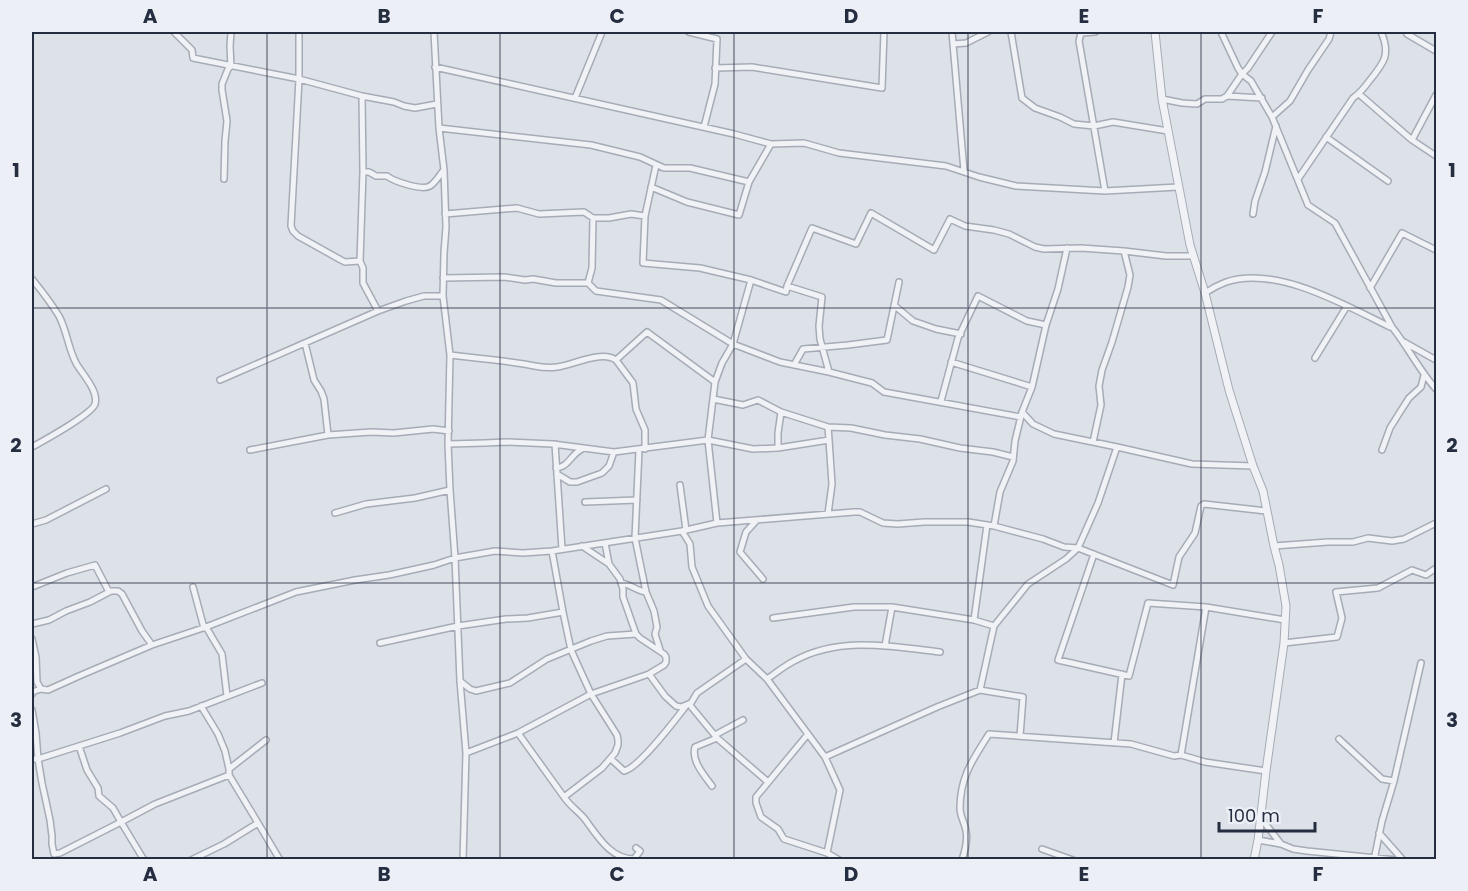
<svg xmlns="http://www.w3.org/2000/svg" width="1468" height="891" font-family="Poppins,sans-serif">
<rect width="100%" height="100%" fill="#dde1e8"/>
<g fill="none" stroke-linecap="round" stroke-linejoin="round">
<defs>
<path id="minor" d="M 174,32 L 192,50 L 193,58 L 299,79 L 291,226 L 293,231 L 298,236 L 341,260 L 345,262 L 360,261
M 299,32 L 299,79 L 362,96
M 434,32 L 439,128 L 444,170 L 446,227 L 444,253 L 443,296 L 450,355 L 448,444 L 450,490 L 455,558 L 460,681 L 466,753 L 463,860
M 689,32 L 717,39 L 715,84 L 704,127
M 952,32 L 964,171
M 1011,32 L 1022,98 L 1035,108 L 1060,117 L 1074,124 L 1094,126 L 1113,122 L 1168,131
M 1095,32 L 1081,33 L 1079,41 L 1105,191
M 1221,32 L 1238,68 L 1242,74 L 1251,81 L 1272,117 L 1308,205 L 1335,223 L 1392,327 C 1408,347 1419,370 1436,389
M 1406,32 L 1407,34 L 1436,51
M 953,44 L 966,43 L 988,32
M 435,67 L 734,134 L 771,144 L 804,143 L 839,153 L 946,166 L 979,177 L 1016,186 L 1105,191 L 1178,187
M 715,68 L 752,67 L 882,88 L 884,32
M 1359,94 L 1412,140 L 1436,156
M 1227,96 L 1242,74 L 1248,68 L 1272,32
M 575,98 L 602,32
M 1162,99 L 1182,103 L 1197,104 L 1205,99 L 1222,99 L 1227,96 L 1262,98
M 1272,117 L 1290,101 L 1308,70 L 1329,39 L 1331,32
M 439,128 L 591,145 L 640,157 L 664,168 L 690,168 L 749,182 L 739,215 L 687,202 L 651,187
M 1326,137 L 1388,181
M 1412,140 L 1436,95
M 656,165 L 645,216 L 643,263 L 700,268 L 751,280 L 786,292 L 787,286 L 822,297 L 819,326 L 820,339 L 829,372
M 363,172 L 362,96 L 394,102 L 404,106 L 415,108 L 437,104
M 224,179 L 225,141 L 227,121 L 222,90 L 222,84 L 228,69 L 231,66 L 230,46 L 231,32
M 1298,179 L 1353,98 C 1360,93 1365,87 1370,80 C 1384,63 1391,54 1381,32
M 749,182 L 771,144
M 445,214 L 517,208 L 539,214 L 584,212 L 593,218 L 609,218 L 631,214 L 645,216
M 1253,214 L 1255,201 L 1265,172 L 1276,126
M 443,278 L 504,277 L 525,280 L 533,279 L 556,283 L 588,283 L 596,291 L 661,300 L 733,344 L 780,362 L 829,372 L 872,383 L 884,392 L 1021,417
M 32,279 C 41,290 51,303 59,316 C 67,331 68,348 76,363 C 82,374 99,391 95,404 C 92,414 43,441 32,447
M 588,283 L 592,268 L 593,218
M 787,286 L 812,228 L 856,244 L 871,213 L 934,250 L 950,219 L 965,226 L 994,230 L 1009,234 L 1035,247 L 1044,249 L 1081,248 L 1124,251 L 1166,256 L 1193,256
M 1370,288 L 1402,233 L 1436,250
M 1205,293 C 1211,289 1218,285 1226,282 C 1276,265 1345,305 1390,327
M 895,306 L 913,321 L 936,329 L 961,334
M 378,311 L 363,283 L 363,268 L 360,261 L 363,172 L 369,172 L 376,176 L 387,176 C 393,181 422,191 430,186 C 435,183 439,176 443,171
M 1404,342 L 1436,360
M 305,343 L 314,380 L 321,391 L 324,399 L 328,435
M 450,355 C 474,358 500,360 524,364 C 537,366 543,369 557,367 C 573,365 601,350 616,360 L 633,383 L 636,409 L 645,430 L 645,449
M 1315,358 L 1347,306
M 616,360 L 647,332 L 715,382
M 951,362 L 1032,387
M 794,365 L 803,349 L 848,345 L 887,340 L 899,282
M 220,380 L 378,311 L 406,301 L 424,296 L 443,296
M 713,399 L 743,405 L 758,400 L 781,412
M 941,401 L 958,338 L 978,296 L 1027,321 L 1046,325
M 1022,412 L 1033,424 L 1054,434 L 1117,447
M 1093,442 L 1101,405 L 1099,386 L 1102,370 L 1112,342 L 1128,287 L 1130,275 L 1124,251
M 448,444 L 485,443 L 506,442 L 553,444 L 614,452 L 708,440 L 753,449 L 778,448 L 829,440 L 828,427
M 555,444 L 562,549
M 778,448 L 778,433 L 781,412 L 828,427 L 851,428 L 885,435 L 920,439 L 960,448 L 993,452 L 1013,457
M 250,450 L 328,435 L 371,432 L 394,433 L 433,429 L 449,431
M 1382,450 L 1390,428 L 1400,412 L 1409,398 L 1421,387 L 1424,375
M 556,468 C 569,467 571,454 582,449
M 557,474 L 570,482 L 577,482 L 602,473 L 609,466 L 614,452
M 680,485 L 686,530
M 585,502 L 637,500
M 335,513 L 366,504 L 415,498 L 450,490
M 828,514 L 832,484 L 829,440
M 756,521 L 746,532 L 740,552 L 763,579
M 717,523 L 708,440 L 715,382 L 722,363 L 733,344 L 751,280
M 32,524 L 46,520 L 106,489
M 994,526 L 1000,492 L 1013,461 L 1015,441 L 1022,412 L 1032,387 L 1046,325 L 1058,289 L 1067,248
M 682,531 L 690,544 L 692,567 L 708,606 L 746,659 L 767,679 L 825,757 L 840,790 L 827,853 L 839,860
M 605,543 L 609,564
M 1274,546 L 1328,542 L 1353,542 L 1368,538 L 1392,541 L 1404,539 L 1436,523
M 1094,554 L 1058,660 L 1129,676 L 1148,603 L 1206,607 L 1285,620
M 621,583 C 630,584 637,591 646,592 L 635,538 L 639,450
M 32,587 L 67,573 L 95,565 L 109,592
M 193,587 L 204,628
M 646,592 L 654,611 L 657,627 L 655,634 L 660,650
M 773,618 L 854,607 L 892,607
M 974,620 L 987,525
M 32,624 L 49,620 L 66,611 L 90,602 L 111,591 L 118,591 L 122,594 L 142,631 L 152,645
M 994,626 L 1028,584 L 1066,559 L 1078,548 L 1098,503 L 1117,447 L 1192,464 L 1253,466
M 206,627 L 222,654 L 227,696
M 32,639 L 36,657 L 37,682 L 41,689 L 48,690 L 79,676 L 152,645 L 206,627 L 296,592 L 355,580 L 389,575 L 434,565 L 455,558 L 495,551 L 523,553 L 552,551 L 682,531 L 717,523 L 854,512 L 860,512 L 883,523 L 898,524 L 924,522 L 968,522 L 994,526 L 1043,539 L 1064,547 L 1078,548 L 1173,585 L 1179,557 L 1195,533 L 1201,506 L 1204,504 L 1266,511
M 380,643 L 458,626 L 506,619 L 528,618 L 563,612
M 1284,643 L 1337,637 L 1342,618 L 1336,592 L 1378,588 L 1412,570 L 1426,575 L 1436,568
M 649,674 L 665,696 L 676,706 L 681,707 L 691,703 L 697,693 L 746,659
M 767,679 C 776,673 784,666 794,661 C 839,636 891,646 940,652
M 460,681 L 470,689 L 476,691 L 510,683 L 547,659 L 591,641 L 607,636 L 636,634
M 980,690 L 1023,697 L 1020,736
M 32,694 L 32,692 L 41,689
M 689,704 L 717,738 L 768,782
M 201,706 L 218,734 L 225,751 L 229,769 L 266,740
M 32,710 L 36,733 L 38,759 L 32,759
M 518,733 L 564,797 L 602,768 L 615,753 L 618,745 L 618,740 L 617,735 L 591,694 L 571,650 L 563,612 L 552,551
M 808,734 L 756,797 L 756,803 L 761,817 L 778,829 L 784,839 L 827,853
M 715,735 L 743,720
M 1339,739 L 1382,779 L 1394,781
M 1114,743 L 1122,674
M 79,746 L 87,770 L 98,788 L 99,796 L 113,808 L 121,822 L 155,804 L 229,775 L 229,769
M 466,753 L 518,733 L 591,694 L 649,674 L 664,665 L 666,662 L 666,657 L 664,654 L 640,638 L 636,634 L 623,597 L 623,589 L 620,579 L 609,564 L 582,546
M 1181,755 L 1206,607
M 825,757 L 937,707 L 980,690 L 994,626 L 974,620 L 892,607 L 885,646
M 611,759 L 624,771 C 639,768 675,720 686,706
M 712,786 C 704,775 691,761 695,747 L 717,738
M 564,797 C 571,807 577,810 584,818 C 597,835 610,859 634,859 L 640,851 L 636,848
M 1260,817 L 1281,844
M 258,823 L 280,860
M 1379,833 L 1403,860
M 1258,840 L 1281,844 L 1293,849 L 1307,851 L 1396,860
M 1042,849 L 1073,860
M 144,860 L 121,822 L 60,853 L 54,854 L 52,844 L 52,836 L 50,820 L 42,783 L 38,759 L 120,733 L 165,716 L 189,711 L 262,683
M 191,860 L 224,844 L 258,823 L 229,775
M 962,860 C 965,851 968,840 966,831 C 965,823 960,817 960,808 C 960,777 973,759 989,734 L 1131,744 L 1174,756 L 1181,755 L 1205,762 L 1266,771
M 1374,860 L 1382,821 L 1394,781 L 1421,663"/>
<path id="tertiary" d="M 1155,32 L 1162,99 L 1190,245 L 1205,293 L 1229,390 L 1253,466 L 1263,491 L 1274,546 L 1279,565 L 1286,606 L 1284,643 L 1266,771 L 1258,840 L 1254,860"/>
</defs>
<use href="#minor" stroke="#a6abb6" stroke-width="8"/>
<use href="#tertiary" stroke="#a6abb6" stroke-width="9"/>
<use href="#minor" stroke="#f0f2f6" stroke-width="5"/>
<use href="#tertiary" stroke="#f0f2f6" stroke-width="7"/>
</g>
<path fill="none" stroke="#252d40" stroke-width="1.5" stroke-opacity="0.55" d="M 267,32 L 267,860M 500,32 L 500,860M 734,32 L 734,860M 968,32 L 968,860M 1201,32 L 1201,860M 32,308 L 1436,308M 32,583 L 1436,583"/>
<rect width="1468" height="891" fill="none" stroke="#ecf0f6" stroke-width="66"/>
<path d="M1219 822v9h96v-9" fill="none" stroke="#252d40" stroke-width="3"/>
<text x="1228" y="822" font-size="18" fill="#252d40" stroke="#ecf0f6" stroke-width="4.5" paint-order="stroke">100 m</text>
<rect x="33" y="33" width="1402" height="825" fill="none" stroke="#252d40" stroke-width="2"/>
<g font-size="20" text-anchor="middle" font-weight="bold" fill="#252d40">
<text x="150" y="23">A</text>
<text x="384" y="23">B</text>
<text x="617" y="23">C</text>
<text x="851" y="23">D</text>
<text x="1084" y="23">E</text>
<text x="1318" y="23">F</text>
<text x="16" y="177">1</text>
<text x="1452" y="177">1</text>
<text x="16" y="452">2</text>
<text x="1452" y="452">2</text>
<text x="16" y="727">3</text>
<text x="1452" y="727">3</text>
<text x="150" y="881">A</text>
<text x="384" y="881">B</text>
<text x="617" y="881">C</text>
<text x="851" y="881">D</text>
<text x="1084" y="881">E</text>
<text x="1318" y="881">F</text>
</g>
</svg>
